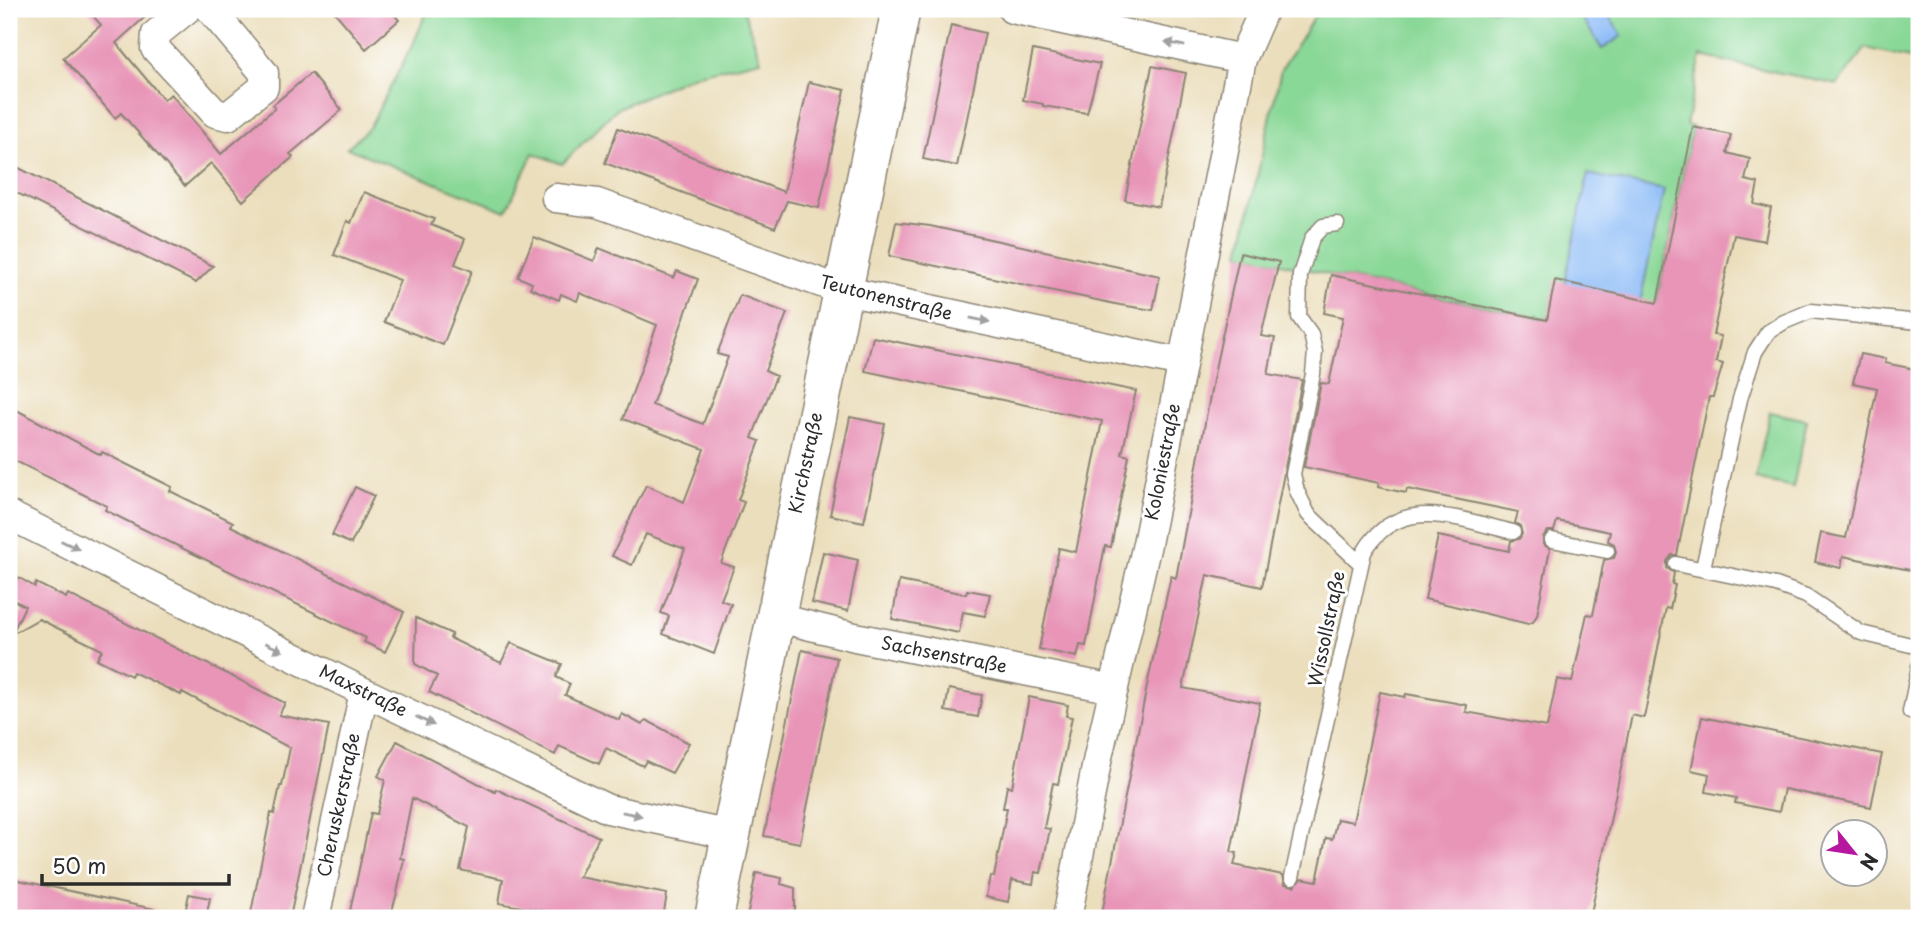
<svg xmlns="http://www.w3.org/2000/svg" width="1928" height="927" font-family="'Playpen Sans',sans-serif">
<rect width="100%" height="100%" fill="#fff"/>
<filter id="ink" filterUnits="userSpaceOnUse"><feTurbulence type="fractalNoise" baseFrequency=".0143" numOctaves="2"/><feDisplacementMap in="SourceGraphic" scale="14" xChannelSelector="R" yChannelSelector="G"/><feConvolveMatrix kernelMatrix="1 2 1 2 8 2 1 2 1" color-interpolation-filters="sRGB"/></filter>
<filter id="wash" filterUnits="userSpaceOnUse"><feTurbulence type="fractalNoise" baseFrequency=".00686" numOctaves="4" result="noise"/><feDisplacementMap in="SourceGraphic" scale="28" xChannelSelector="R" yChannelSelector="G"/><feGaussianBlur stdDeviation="1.57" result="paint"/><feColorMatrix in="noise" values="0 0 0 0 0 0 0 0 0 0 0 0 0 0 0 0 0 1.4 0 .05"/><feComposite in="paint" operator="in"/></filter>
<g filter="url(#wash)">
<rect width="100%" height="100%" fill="#ebdebc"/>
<path fill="#8ad897" stroke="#5a8261" stroke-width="2" d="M 428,9 L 743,9 L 761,60 L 694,75 L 616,109 L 562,164 L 533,153 L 506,211 L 347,148 L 369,128 L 414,42 Z
M 1319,9 L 1919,9 L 1919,60 L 1866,48 L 1837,85 L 1701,56 L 1686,125 L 1693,127 L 1649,340 L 1331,275 L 1240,253 L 1281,70 Z
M 1770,412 L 1807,420 L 1793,487 L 1755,479 Z"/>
<path fill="#89baf6" stroke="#5a7290" stroke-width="2" d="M 1586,9 L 1605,9 L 1622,36 L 1602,49 L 1579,13 Z
M 1588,174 L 1664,190 L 1636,321 L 1560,305 Z"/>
<g id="blocks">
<path fill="#e895b8" d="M 87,9 L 154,9 L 116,43 L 164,100 L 171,94 L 221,154 L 275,108 L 273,105 L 311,73 L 342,110 L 290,154 L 293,157 L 243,201 L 211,163 L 185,186 L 121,113 L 115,118 L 63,58 L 101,25 Z
M 332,9 L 389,9 L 399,20 L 366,49 Z
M 951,25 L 985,33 L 957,166 L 923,159 Z
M 1033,50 L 1100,64 L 1087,113 L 1043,106 L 1043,104 L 1023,100 Z
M 1152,66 L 1186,73 L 1159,207 L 1125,200 Z
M 809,82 L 845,90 L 819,208 L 787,201 L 775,228 L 605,163 L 618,128 L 784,192 Z
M 1693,127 L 1731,135 L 1727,153 L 1750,159 L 1745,180 L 1758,183 L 1754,204 L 1771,208 L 1765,241 L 1734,235 L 1713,335 L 1721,336 L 1716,362 L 1723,364 L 1713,397 L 1709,397 L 1677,555 L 1672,555 L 1667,561 L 1667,568 L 1674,573 L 1672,584 L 1675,585 L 1670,609 L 1666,608 L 1644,718 L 1632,715 L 1590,918 L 1101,918 L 1148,681 L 1171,576 L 1176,578 L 1216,364 L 1240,253 L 1279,262 L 1261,336 L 1275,338 L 1268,374 L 1302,380 L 1262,587 L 1207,575 L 1183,688 L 1260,703 L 1231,852 L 1237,853 L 1234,865 L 1283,875 L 1285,884 L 1294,886 L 1302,878 L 1317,881 L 1326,838 L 1332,839 L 1337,819 L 1353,822 L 1380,692 L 1405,697 L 1406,694 L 1467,705 L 1466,712 L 1547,727 L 1557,679 L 1572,682 L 1587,614 L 1593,615 L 1604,560 L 1614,558 L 1616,552 L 1614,544 L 1608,541 L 1610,532 L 1557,521 L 1554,531 L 1548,531 L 1543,537 L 1543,544 L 1550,549 L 1537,615 L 1533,622 L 1528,624 L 1425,599 L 1438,536 L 1509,551 L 1511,541 L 1519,539 L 1522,534 L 1520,526 L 1515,523 L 1518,512 L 1407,489 L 1406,493 L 1378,487 L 1379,483 L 1304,467 L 1321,383 L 1329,384 L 1343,317 L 1324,313 L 1331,275 L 1547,320 L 1555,280 L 1657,303 Z
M 9,163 L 213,266 L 196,283 L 9,189 Z
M 364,192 L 434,219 L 431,225 L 465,239 L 455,264 L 472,271 L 443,345 L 384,322 L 400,280 L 334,255 L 347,221 L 351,223 Z
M 896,222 L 930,226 L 1160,276 L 1153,310 L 1120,305 L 889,256 Z
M 534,237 L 594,261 L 599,248 L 674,278 L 677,271 L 698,279 L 652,405 L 703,424 L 728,357 L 717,354 L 740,295 L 787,313 L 765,371 L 776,376 L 752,438 L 760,441 L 738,500 L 744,502 L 721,563 L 734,567 L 721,600 L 731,604 L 714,654 L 663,634 L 669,616 L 661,613 L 685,549 L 646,534 L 632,565 L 612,556 L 646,485 L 684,502 L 704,449 L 623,419 L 657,325 L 580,293 L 577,301 L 561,294 L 559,300 L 530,288 L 532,283 L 518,277 Z
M 873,337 L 1136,391 L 1122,454 L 1129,456 L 1111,547 L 1105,546 L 1086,646 L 1080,645 L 1077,657 L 1039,649 L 1059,548 L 1076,552 L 1102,421 L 865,371 Z
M 1860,354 L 1886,359 L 1885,363 L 1919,370 L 1919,572 L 1843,556 L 1841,568 L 1815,562 L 1821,533 L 1846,538 L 1877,388 L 1853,383 Z
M 9,406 L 101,455 L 102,452 L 172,487 L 170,491 L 233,522 L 231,526 L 404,612 L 385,652 L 364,642 L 366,638 L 139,527 L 105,510 L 107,506 L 9,458 Z
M 850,417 L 885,424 L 864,522 L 830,515 Z
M 355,487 L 374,496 L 351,544 L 332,535 Z
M 823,552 L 858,560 L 848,611 L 812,603 Z
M 9,572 L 35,587 L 36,583 L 66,598 L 68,594 L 285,703 L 279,715 L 329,725 L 290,918 L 250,918 L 271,813 L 274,814 L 280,786 L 282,786 L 290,748 L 182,692 L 181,695 L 133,672 L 131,676 L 97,659 L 102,650 L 39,619 L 12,634 L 25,606 L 9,598 Z
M 899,581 L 966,594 L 967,590 L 990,594 L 985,616 L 963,612 L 959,633 L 892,619 Z
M 416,618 L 452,634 L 450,638 L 501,663 L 511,643 L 562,664 L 556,677 L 570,684 L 565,695 L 619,720 L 622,714 L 642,725 L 646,720 L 689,743 L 672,773 L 646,761 L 643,766 L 606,748 L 599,764 L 559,746 L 555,755 L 429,692 L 437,676 L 415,664 Z
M 802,650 L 837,658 L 800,843 L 764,836 Z
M 949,689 L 982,695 L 978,717 L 945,711 Z
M 1029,697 L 1068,705 L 1066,716 L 1072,717 L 1058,784 L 1053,783 L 1044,828 L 1050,829 L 1041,873 L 1035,872 L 1033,884 L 1012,880 L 1008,902 L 986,897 L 990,876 L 994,877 L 1007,808 L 1003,808 L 1007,786 L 1012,787 Z
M 1702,717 L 1882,754 L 1871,807 L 1784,789 L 1779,812 L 1735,803 L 1736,798 L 1706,792 L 1709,774 L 1691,770 Z
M 397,741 L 495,792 L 496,789 L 599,837 L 579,877 L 667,894 L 663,918 L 583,918 L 499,903 L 503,879 L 460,870 L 469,827 L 412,798 L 400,858 L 404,859 L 397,893 L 390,918 L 350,911 L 371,813 L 377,814 L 385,780 L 378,776 Z
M 756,873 L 782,878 L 781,884 L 795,888 L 795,910 L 787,913 L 786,918 L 747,918 Z
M 9,878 L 154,909 L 153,918 L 9,918 Z
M 189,894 L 210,898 L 206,918 L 184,918 Z"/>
</g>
</g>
<g filter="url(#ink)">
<use href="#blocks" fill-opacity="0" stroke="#8b8474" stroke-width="2"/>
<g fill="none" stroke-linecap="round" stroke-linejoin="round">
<defs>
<path id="lane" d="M 1337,224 L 1323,226 L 1312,238 L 1300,275 L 1299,317 L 1311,334 L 1315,352 L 1313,374 L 1293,474 L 1297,491 L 1308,514 L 1361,564
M 1552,540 L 1607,551
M 1676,564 L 1776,585 L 1806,596 L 1861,633 L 1919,647
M 1703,568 L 1740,399 L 1755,352 L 1768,332 L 1784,322 L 1811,311 L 1919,322
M 1919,666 L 1910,712 L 1919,714
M 1292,877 L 1364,552 C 1399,492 1460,520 1513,532"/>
<path id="street" d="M 187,9 L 156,34 L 155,48 L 215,113 L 228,116 L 264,87 L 264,73 L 210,9
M 1012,9 L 1242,59
M 556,198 L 597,203 L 841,290 L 1182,363
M 9,515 L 364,692 L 608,809 L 730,835
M 774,617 L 855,637 L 1114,689
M 315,918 L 364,692
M 1067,918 L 1098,757 L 1147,544 L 1242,59 L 1264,9"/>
<path id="secondary" d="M 714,918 L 901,9"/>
</defs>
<use href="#lane" stroke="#8b8474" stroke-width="17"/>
<use href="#street" stroke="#8b8474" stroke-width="31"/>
<use href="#secondary" stroke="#8b8474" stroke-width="41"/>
<use href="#lane" stroke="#fff" stroke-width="14"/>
<use href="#street" stroke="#fff" stroke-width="28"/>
<use href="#secondary" stroke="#fff" stroke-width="38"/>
</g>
<defs><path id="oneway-solid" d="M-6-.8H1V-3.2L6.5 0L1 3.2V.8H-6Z" transform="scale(1.75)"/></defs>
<g fill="#a0a0a0">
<use href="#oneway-solid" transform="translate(1175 44) rotate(-168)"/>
<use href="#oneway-solid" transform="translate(980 320) rotate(12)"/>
<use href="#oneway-solid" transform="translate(70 545) rotate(26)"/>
<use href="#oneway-solid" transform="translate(274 647) rotate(26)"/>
<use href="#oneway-solid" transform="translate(425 721) rotate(26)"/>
<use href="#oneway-solid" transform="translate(632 814) rotate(12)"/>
</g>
</g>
<g text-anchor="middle" stroke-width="6" stroke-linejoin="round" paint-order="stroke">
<g font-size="18" fill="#2b2b2b" stroke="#fff">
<text transform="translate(886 298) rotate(14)" y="6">Teutonenstraße</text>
<text transform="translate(1163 462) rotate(-79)" y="6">Koloniestraße</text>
<text transform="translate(806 463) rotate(-78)" y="6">Kirchstraße</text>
<text transform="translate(1327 629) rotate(-78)" y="6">Wissollstraße</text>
<text transform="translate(944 655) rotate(11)" y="6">Sachsenstraße</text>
<text transform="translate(363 691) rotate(26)" y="6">Maxstraße</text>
<text transform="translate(339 805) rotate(-78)" y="6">Cheruskerstraße</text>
</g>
</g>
<rect width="1928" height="927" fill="none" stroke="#fff" stroke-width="35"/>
<g transform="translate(1854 853) rotate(120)"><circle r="33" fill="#ffffff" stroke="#aaaaaa" stroke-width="2"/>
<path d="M0-5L12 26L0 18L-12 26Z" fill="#b5179e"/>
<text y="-10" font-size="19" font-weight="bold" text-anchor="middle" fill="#2b2b2b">N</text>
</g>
<path d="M42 874v10h187v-10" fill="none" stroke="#2b2b2b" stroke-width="3.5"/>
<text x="52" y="874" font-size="21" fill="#2b2b2b" stroke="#ffffff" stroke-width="5" paint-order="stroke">50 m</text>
</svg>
